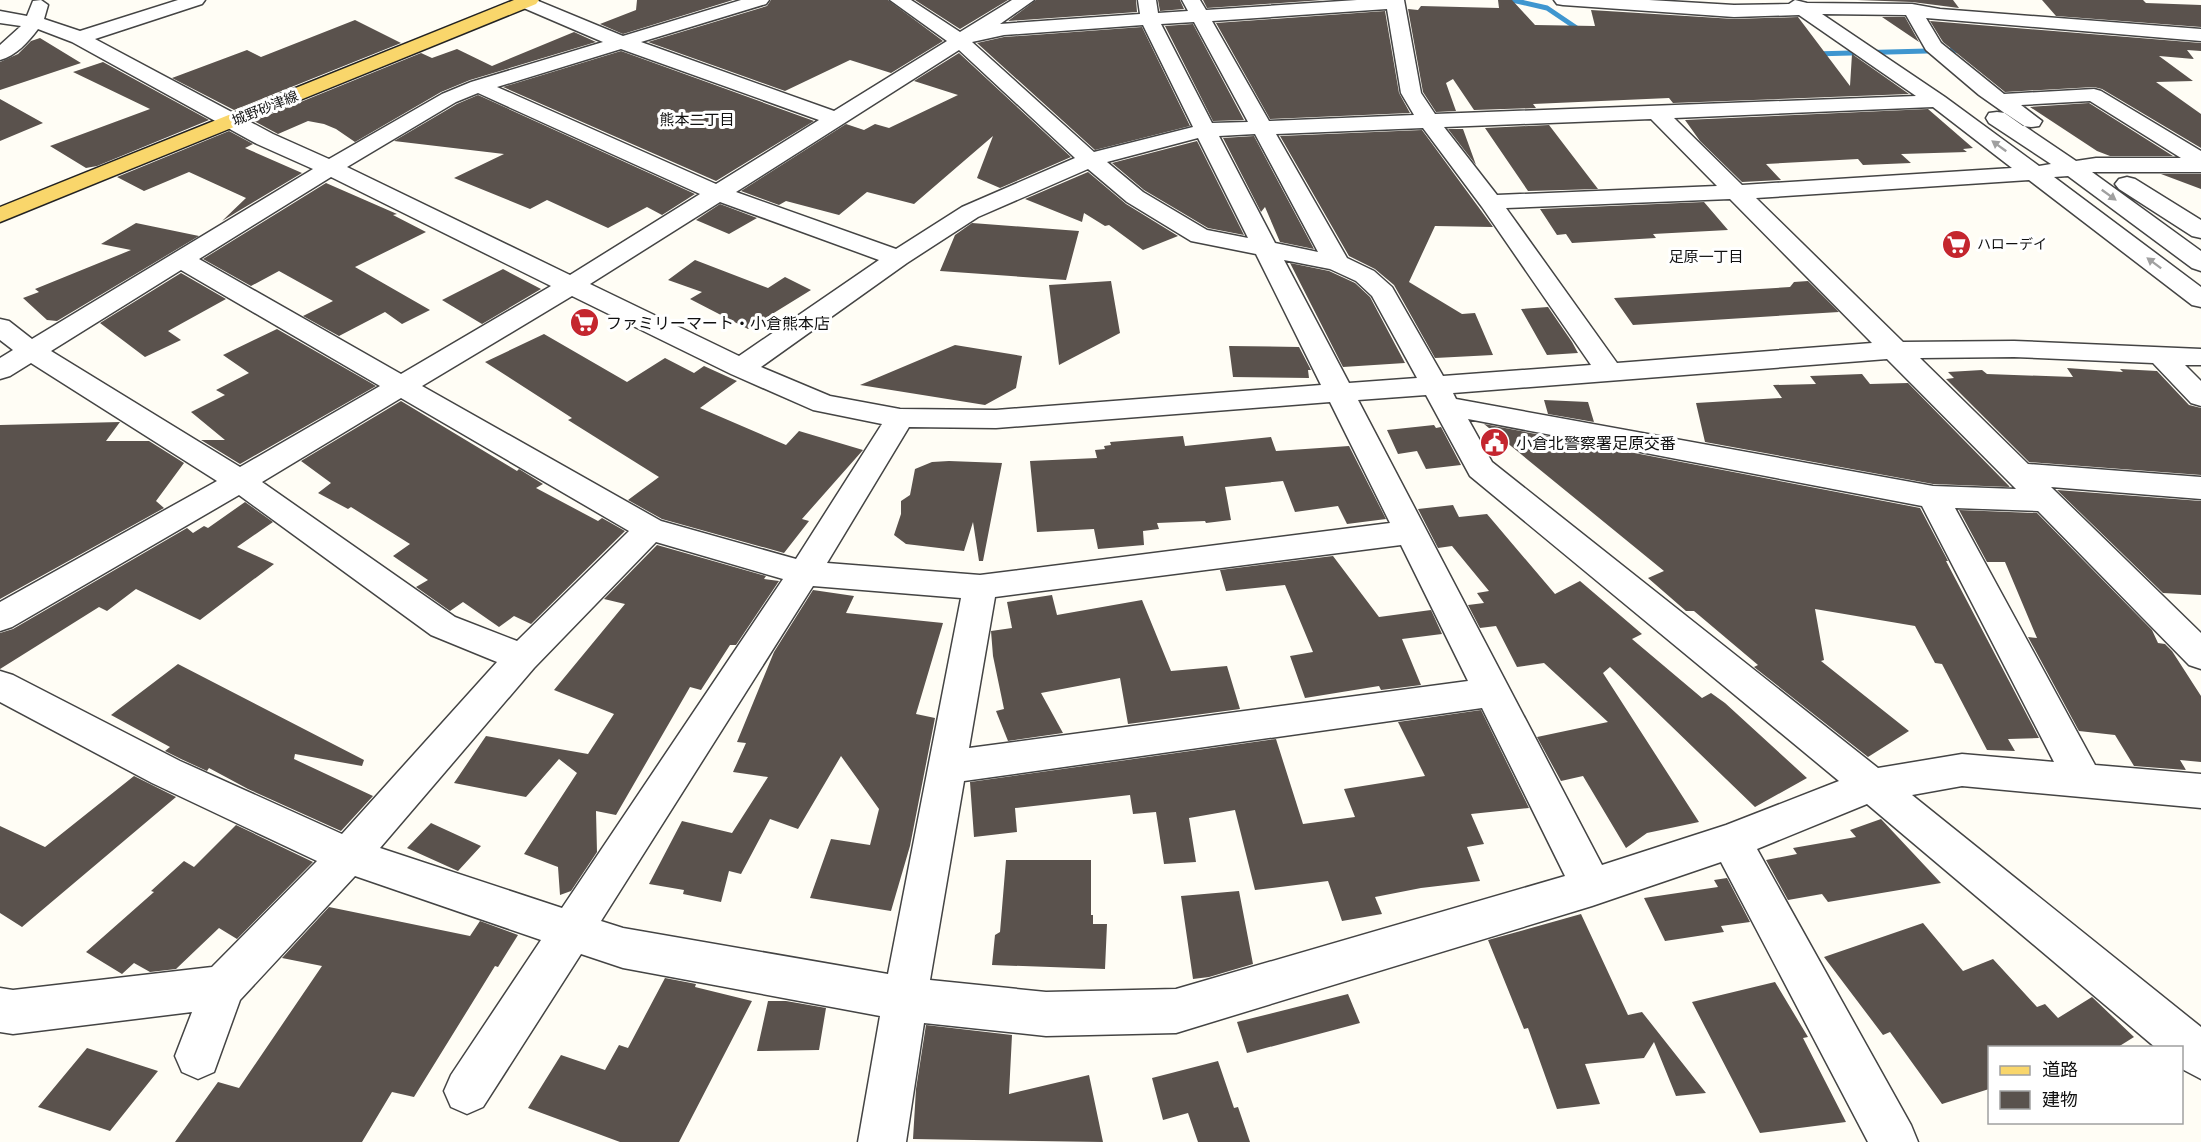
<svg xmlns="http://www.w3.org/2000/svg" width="2201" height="1142" font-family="'PT Serif','Noto Sans JP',serif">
<rect width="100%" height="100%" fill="#fffdf5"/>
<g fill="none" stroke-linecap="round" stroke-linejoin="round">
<path stroke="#3f96cf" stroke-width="5" d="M 1512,0 L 1547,8 L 1584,33
M 1813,54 L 1965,50"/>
</g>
<path fill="#5a524d" d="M 637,0 L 733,0 L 623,34 L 600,24 L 636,10 Z
M 771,0 L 888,0 L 943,41 L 891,73 L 850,60 L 785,91 L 648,42 L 767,6 Z
M 915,0 L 1008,0 L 960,29 Z
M 1036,0 L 1136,0 L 1137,12 L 1008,21 Z
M 1158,0 L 1180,0 L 1184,9 L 1160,11 Z
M 1203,0 L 1323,0 L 1207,8 Z
M 1498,0 L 1512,0 L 1535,25 L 1595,26 L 1591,10 L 1734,19 L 1798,17 L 1850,86 L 1852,54 L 1909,94 L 1673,103 L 1669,98 L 1533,104 L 1536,108 L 1474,110 L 1453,79 L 1446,83 L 1456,111 L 1436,112 L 1423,92 L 1408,9 L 1418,10 L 1421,6 L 1499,8 Z
M 1857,0 L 1953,0 L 1959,8 L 1912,2 Z
M 2042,0 L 2143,0 L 2146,3 L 2201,5 L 2201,27 L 2056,16 Z
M 1385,11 L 1399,93 L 1410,113 L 1270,119 L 1216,23 Z
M 1882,17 L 1905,17 L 1919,42 Z
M 355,20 L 401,43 L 234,110 L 172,78 L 247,50 L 261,57 Z
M 1930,21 L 2201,43 L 2201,51 L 2187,50 L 2194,59 L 2159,56 L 2193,81 L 2156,82 L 2201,114 L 2201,148 L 2102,89 L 2094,87 L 2005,92 L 1943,42 Z
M 1193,24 L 1244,120 L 1213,121 L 1165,26 Z
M 1142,27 L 1190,126 L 1095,150 L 977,43 L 1004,37 Z
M 574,32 L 596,42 L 470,80 L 441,92 L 355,142 L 336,129 L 324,124 L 308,121 L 278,134 L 254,121 L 421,53 L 432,58 L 457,49 L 492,66 Z
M 40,38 L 81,63 L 0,90 L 0,62 L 18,54 L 31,41 Z
M 621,51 L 814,121 L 716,181 L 503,87 Z
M 959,53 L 1071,157 L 1000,188 L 977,178 L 993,136 L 914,204 L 867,192 L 839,215 L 786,201 L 779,205 L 741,191 L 846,124 L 864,130 L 875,124 L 889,128 L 958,95 L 914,81 Z
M 103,62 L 209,120 L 97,166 L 86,168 L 50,146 L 150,109 L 73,72 Z
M 478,95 L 695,194 L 662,215 L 647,207 L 608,228 L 547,200 L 530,209 L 454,178 L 504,154 L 394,141 L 457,104 Z
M 0,99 L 43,123 L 0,141 Z
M 2089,103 L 2173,156 L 2110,156 L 2097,151 L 2030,107 Z
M 1928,109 L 1973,148 L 1963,149 L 1967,152 L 1901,154 L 1911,163 L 1863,165 L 1858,159 L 1766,164 L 1781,180 L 1742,182 L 1700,141 L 1685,120 Z
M 1549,125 L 1598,189 L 1528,191 L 1485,128 Z
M 1448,129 L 1463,129 L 1476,165 Z
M 1422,130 L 1493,227 L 1435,226 L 1409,282 L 1462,314 L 1475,313 L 1493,355 L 1435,358 L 1394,285 L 1375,269 L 1349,256 L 1280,136 Z
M 229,131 L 253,144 L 245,148 L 302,173 L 222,221 L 246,198 L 189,172 L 144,191 L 117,177 Z
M 1254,136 L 1314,249 L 1280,242 L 1265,207 L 1261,212 L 1223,138 Z
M 1197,141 L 1244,235 L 1208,228 L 1144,190 L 1112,163 Z
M 1088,172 L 1126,204 L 1178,236 L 1143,250 L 1109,225 L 1105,226 L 1084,213 L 1082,222 L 1025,199 Z
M 2161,174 L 2201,174 L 2201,189 Z
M 326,183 L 397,214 L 393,215 L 426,232 L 355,267 L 430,310 L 402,324 L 385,312 L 339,336 L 303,316 L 333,301 L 279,271 L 251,286 L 203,259 Z
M 1704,202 L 1728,230 L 1653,234 L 1656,238 L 1572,243 L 1566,234 L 1557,235 L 1540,209 Z
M 720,204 L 757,218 L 729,234 L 696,220 Z
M 136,223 L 199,236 L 57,321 L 47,320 L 23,298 L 39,292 L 35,289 L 131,250 L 101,244 Z
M 972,223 L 1079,231 L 1066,280 L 940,271 L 955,235 Z
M 695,260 L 768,288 L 785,277 L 811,290 L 748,329 L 690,299 L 702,292 L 668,280 Z
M 1290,263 L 1329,271 L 1355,283 L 1370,297 L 1405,363 L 1343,367 Z
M 503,269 L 541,289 L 482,324 L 442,300 Z
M 181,273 L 226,299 L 168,331 L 181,340 L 145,357 L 100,323 Z
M 1111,281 L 1120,333 L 1059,365 L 1049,285 Z
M 1808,281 L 1839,312 L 1633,325 L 1614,298 L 1790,287 L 1794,282 Z
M 1548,307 L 1572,342 L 1578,353 L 1547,355 L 1521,309 Z
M 277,329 L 376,386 L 240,464 L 201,440 L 225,440 L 191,412 L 225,395 L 216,390 L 249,373 L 223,355 Z
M 544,334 L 627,382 L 665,358 L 694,373 L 704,366 L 737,381 L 700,408 L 786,445 L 799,431 L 863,450 L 802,519 L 809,521 L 784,553 L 662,519 L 628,500 L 659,477 L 568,420 L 572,418 L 485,362 Z
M 955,345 L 1022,356 L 1016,388 L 985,405 L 860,385 Z
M 1229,346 L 1299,347 L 1311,370 L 1308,370 L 1309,378 L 1233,377 Z
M 2067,368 L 2123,372 L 2120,369 L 2157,371 L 2189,405 L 2201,408 L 2201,475 L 2029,462 L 1946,379 L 1954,378 L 1948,372 L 1982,370 L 1987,374 L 2073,377 Z
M 1862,374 L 1870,384 L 1908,383 L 2010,487 L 1933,484 L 1705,442 L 1696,403 L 1782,398 L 1773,385 L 1816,384 L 1810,376 Z
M 1544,400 L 1588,402 L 1594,422 L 1548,414 Z
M 401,401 L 517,471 L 519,469 L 543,484 L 536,488 L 598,521 L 602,518 L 625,531 L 531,624 L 514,616 L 499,627 L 463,602 L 450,611 L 416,587 L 428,580 L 393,556 L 410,544 L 351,507 L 348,509 L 318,493 L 331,483 L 301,461 Z
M 120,422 L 106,441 L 149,441 L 184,463 L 156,501 L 164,508 L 0,599 L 0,425 Z
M 1484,424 L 1920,508 L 1948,561 L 1946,561 L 2039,738 L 2008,739 L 2015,751 L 1987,750 L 1942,664 L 1935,663 L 1915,626 L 1815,609 L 1824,660 L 1821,661 L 1909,731 L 1868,757 L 1754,667 L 1758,665 L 1694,611 L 1686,611 L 1648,578 L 1664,571 Z
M 1434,425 L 1436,428 L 1441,427 L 1461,465 L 1426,469 L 1417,451 L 1398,454 L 1387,430 Z
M 1183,436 L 1185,446 L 1271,437 L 1276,451 L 1349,446 L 1386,519 L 1347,524 L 1338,506 L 1295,512 L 1283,481 L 1225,487 L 1231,520 L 1206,523 L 1205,521 L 1157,523 L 1159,529 L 1143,531 L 1144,545 L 1098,549 L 1094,529 L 1037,532 L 1030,461 L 1097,458 L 1095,450 L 1105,449 L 1104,446 L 1111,445 L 1110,442 Z
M 949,461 L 1002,463 L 983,561 L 979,561 L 973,522 L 964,551 L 906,544 L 894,535 L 901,514 L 901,501 L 910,495 L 915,469 L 932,462 Z
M 2057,490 L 2201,501 L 2201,595 L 2163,593 Z
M 245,502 L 273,522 L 237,547 L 274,564 L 200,620 L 136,589 L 107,611 L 99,607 L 0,669 L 0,633 L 13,629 L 187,528 L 193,533 L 204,526 L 208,528 Z
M 1453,505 L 1459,517 L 1487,514 L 1555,594 L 1580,581 L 1642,634 L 1632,639 L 1702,698 L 1711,693 L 1725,703 L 1807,778 L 1755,807 L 1610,667 L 1603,673 L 1699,822 L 1647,833 L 1626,848 L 1583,776 L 1561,781 L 1537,737 L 1608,722 L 1544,663 L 1517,667 L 1496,626 L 1480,628 L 1468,605 L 1484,603 L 1477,593 L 1489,591 L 1452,546 L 1438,548 L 1418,509 Z
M 1959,510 L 2037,513 L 2152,630 L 2158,643 L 2165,644 L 2172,651 L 2201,696 L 2201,762 L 2180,760 L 2186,770 L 2134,766 L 2115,735 L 2079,731 L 2028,637 L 2037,638 L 2005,562 L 1987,562 Z
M 657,545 L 766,576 L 764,579 L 779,581 L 736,645 L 730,645 L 701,690 L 690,687 L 616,815 L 596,811 L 597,852 L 571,891 L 560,895 L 558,867 L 524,854 L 577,773 L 559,759 L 526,797 L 454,783 L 486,736 L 588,754 L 614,714 L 554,690 L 625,604 L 604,599 Z
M 1333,556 L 1379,617 L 1431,610 L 1442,634 L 1402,639 L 1421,685 L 1381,690 L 1379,686 L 1305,698 L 1290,656 L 1313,652 L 1285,585 L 1226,591 L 1220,570 Z
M 813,590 L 854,596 L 846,613 L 943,623 L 916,714 L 935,718 L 910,846 L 891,911 L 810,898 L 831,839 L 870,845 L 879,809 L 841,756 L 798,829 L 770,819 L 741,874 L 729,871 L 721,902 L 683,894 L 684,890 L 649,884 L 682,821 L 732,833 L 768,777 L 733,772 L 746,743 L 737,742 L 774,652 Z
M 1052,595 L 1057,615 L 1142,600 L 1171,671 L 1227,666 L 1240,709 L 1128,724 L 1120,678 L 1041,693 L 1063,733 L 1008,741 L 996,711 L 1004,709 L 993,656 L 991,631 L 1012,628 L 1007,602 Z
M 178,664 L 364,760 L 362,766 L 295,754 L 294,759 L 373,796 L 341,831 L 248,789 L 209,768 L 207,771 L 181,759 L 165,751 L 170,747 L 111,715 Z
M 1481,710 L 1529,808 L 1471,814 L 1484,844 L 1467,847 L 1480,881 L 1421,888 L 1375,897 L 1382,914 L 1342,921 L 1328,881 L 1255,890 L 1235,810 L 1189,818 L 1196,862 L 1164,864 L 1156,812 L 1133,814 L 1130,795 L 1015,808 L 1017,832 L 974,837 L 970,782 L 1276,739 L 1303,824 L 1355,817 L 1344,789 L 1425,776 L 1398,722 Z
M 134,776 L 176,797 L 22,927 L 0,913 L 0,826 L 45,847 Z
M 1881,819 L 1941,883 L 1828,902 L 1822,894 L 1788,900 L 1766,860 L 1797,854 L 1793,848 L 1856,837 L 1850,830 Z
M 431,823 L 481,846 L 458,871 L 407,848 Z
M 236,825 L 313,862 L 237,939 L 219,928 L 176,969 L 150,972 L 134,963 L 122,974 L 86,952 L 154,892 L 151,891 L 184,861 L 194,867 Z
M 1006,860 L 1091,860 L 1091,915 L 1093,915 L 1093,924 L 1107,924 L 1105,969 L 992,965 L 995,935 L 1000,932 Z
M 1727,878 L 1750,922 L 1721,926 L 1724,932 L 1665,941 L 1644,898 L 1718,887 L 1714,880 Z
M 1239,891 L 1253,964 L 1209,977 L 1193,979 L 1181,896 Z
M 329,907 L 470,936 L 480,921 L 518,935 L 498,967 L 495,966 L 414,1097 L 392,1092 L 362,1142 L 175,1142 L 218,1082 L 239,1088 L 322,966 L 282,958 Z
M 1581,914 L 1628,1015 L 1642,1012 L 1706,1093 L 1676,1096 L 1654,1042 L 1644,1058 L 1585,1064 L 1600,1104 L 1557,1109 L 1528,1028 L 1524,1029 L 1488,940 Z
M 1923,923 L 1963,971 L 1993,959 L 2037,1007 L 2045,1004 L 2058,1018 L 2092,997 L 2134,1037 L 2118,1047 L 1989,1047 L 1989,1089 L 1942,1104 L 1890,1032 L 1883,1035 L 1824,957 Z
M 665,978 L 696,984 L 695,987 L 752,1001 L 679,1142 L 620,1142 L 528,1108 L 561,1055 L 605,1070 L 619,1045 L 628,1048 Z
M 1775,982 L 1808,1037 L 1803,1038 L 1846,1122 L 1760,1133 L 1692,1002 Z
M 1348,994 L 1360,1023 L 1247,1053 L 1237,1022 Z
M 768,1001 L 786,1001 L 826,1008 L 819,1050 L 757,1051 Z
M 926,1025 L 1012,1035 L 1009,1094 L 1089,1075 L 1103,1142 L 913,1139 L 916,1089 Z
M 87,1048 L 158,1071 L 110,1131 L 38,1107 Z
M 1218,1061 L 1234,1108 L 1238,1107 L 1250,1142 L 1198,1142 L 1188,1113 L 1163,1120 L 1152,1078 Z"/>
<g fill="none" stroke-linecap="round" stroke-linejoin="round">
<defs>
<path id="minor" d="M 41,0 L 48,5 L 44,19 L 80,31 L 178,0 L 205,0 L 202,4 L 95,39 L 273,134 L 329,159 L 442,94 L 471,82 L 603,42 L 519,6 L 517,0 L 536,0 L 623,36 L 741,0 L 769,0 L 766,4 L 641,42 L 834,111 L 947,41 L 890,0 L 911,0 L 960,32 L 1012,0 L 1034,0 L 1000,24 L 1140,14 L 1138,0 L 1156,0 L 1158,13 L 1188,11 L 1182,0 L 1200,0 L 1206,10 L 1357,0 L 1404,0 L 1421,93 L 1435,114 L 1916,96 L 1799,15 L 1734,17 L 1563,5 L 1557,4 L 1554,0 L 1649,0 L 1734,5 L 1789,4 L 1795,0 L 1807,3 L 1912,4 L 1940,9 L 2201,29 L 2201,41 L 1926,18 L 1941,43 L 2004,94 L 2094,89 L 2101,91 L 2201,151 L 2201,172 L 2092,172 L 2201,251 L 2201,271 L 2192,268 L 2068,176 L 2054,177 L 2201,287 L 2201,307 L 2192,305 L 2029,180 L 1756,198 L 1903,342 L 2014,341 L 2201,349 L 2201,365 L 2185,365 L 2201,381 L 2201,406 L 2191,403 L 2153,363 L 2014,357 L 1920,358 L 2028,464 L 2201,477 L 2201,499 L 2051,487 L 2201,633 L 2201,669 L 2189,665 L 2038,511 L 1955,508 L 2095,765 L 2201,774 L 2201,808 L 1962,786 L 1912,795 L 2201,1027 L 2201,1079 L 2182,1069 L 2182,1048 L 2156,1048 L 1867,804 L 1757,849 L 1911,1125 L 1918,1142 L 1868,1142 L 1721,862 L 1592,906 L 1176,1033 L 1046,1036 L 924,1023 L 906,1142 L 858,1142 L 880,1016 L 623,968 L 581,954 L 483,1107 L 467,1114 L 451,1107 L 444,1091 L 451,1075 L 541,940 L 355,876 L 240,1000 L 214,1072 L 198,1079 L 182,1072 L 175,1056 L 192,1012 L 13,1034 L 0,1032 L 0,988 L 13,990 L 212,967 L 317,861 L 152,783 L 0,702 L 0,671 L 13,675 L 180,761 L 342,834 L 497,662 L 431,635 L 239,495 L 12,627 L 0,631 L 0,602 L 217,481 L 31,363 L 10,376 L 0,379 L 0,358 L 13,350 L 0,340 L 0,319 L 9,321 L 32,339 L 313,169 L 257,144 L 72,42 L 38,29 C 28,42 16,56 0,60 L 0,45 L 21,26 L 0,23 L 0,11 L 27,16 L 33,1 ZM 1387,9 L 1401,93 L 1414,115 L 1269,121 L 1212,21 ZM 1822,14 L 1906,15 L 1926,50 L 1979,95 L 2023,126 L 2031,127 L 2039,126 L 2042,121 L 2021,105 L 2090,101 L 2181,158 L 2096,158 L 2076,161 L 2005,113 L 1997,112 L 1989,113 L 1986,118 L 1989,123 L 2051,164 L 2039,166 L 1945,97 ZM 1194,22 L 1248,122 L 1212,123 L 1161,24 ZM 1143,25 L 1193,127 L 1094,152 L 972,42 L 1004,35 ZM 621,49 L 819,120 L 716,184 L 497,87 ZM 959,50 L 1075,158 L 962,207 L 896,249 L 736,192 ZM 478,93 L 700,194 L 570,275 L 347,167 L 456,102 ZM 1933,107 L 2012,168 L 1742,185 L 1674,118 ZM 1651,119 L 1717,186 L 1497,195 L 1444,127 ZM 1423,128 L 1482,207 L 1591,365 L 1443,376 L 1392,287 L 1374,271 L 1347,258 L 1276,134 ZM 1255,134 L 1318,252 L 1275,243 L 1219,136 ZM 1198,138 L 1248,238 L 1207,230 L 1143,192 L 1107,162 ZM 1088,169 L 1127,202 L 1191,241 L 1256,254 L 1321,385 L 996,410 L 900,409 L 830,396 L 761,367 L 907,263 L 978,217 ZM 331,177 L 551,286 L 401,374 L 199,259 ZM 1730,199 L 1872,343 L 1617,363 L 1506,208 ZM 720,202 L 879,260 L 739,356 L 590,284 ZM 1284,260 L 1330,269 L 1356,281 L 1372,296 L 1417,378 L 1349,383 ZM 181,270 L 380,386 L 240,467 L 51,351 ZM 572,296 L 731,374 L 813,410 L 882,424 L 796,559 L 661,521 L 422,386 ZM 1887,359 L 2016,489 L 1933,486 L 1456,399 L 1453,393 ZM 1426,395 L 1470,476 L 1839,781 L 1726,825 L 1602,865 L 1358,400 ZM 401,398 L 629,531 L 517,641 L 455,617 L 262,482 ZM 1330,402 L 1390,523 L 980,575 L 827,563 L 909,427 L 996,428 ZM 1468,419 L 1922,506 L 2054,762 L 1962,754 L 1878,768 L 1492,462 ZM 656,542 L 783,579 L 562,908 L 380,848 L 534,668 ZM 1401,545 L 1468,681 L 969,748 L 995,597 ZM 813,586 L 961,598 L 888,974 L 623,928 L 601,921 ZM 1482,708 L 1565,876 L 1176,989 L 1046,992 L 930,980 L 964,781 Z
M 2127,177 L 2135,179 L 2201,220 L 2201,238 L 2192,236 L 2119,189 L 2115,184 L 2119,179 Z"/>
<path id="major" d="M 514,0 L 539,0 L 536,4 L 0,222 L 0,207 Z"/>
</defs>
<use href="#minor" stroke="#444" stroke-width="3"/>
<use href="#major" stroke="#222" stroke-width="3"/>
<use href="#minor" fill="#fff" fill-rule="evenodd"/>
<use href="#major" fill="#f9d66b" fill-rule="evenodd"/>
</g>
<defs><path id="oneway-solid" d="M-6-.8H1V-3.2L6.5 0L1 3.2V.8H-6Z" transform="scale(1.5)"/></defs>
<g fill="#a0a0a0">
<use href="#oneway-solid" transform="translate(1999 146) rotate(-144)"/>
<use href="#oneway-solid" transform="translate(2109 195) rotate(36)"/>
<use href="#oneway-solid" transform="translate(2154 263) rotate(-143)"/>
</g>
<defs>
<symbol id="supermarket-disc" viewBox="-11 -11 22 22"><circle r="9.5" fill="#c4262e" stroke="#fff"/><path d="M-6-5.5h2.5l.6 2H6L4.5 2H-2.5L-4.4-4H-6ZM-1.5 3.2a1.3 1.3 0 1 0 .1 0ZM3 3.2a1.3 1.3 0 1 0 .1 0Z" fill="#fff"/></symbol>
<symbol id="civic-disc" viewBox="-11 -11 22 22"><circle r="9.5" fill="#c4262e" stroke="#fff"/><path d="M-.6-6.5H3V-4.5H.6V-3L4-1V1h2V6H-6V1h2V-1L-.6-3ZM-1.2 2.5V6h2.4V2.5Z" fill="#fff"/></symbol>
</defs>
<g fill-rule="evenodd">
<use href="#supermarket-disc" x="1940" y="228" width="33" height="33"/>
<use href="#supermarket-disc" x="568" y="306" width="33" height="33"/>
<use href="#civic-disc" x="1478" y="426" width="33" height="33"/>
</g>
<g text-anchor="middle" stroke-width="6" stroke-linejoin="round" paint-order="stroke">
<g font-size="14" fill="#111" stroke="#fff">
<text transform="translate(265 108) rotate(-22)" y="5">城野砂津線</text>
</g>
<g font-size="14" fill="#111" stroke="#fff" text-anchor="start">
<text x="1977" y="249">ハローデイ</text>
</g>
<g font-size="15" fill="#111" stroke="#fff">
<text x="697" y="125">熊本二丁目</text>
<text x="1706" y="262">足原一丁目</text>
</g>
<g font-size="16" fill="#111" stroke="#fff" text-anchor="start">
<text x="606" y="329">ファミリーマート・小倉熊本店</text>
<text x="1516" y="449">小倉北警察署足原交番</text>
</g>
</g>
<rect x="1988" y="1046" width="195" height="78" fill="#ffffff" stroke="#a0a0a0" stroke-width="1.5"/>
<rect x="2000" y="1066" width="30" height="9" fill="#f9d66b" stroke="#a0a0a0" stroke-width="1.5"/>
<text x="2042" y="1076" font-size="18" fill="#111111">道路</text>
<rect x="2000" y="1091" width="30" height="18" fill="#5a524d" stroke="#a0a0a0" stroke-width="1.5"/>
<text x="2042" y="1106" font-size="18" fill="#111111">建物</text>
</svg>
